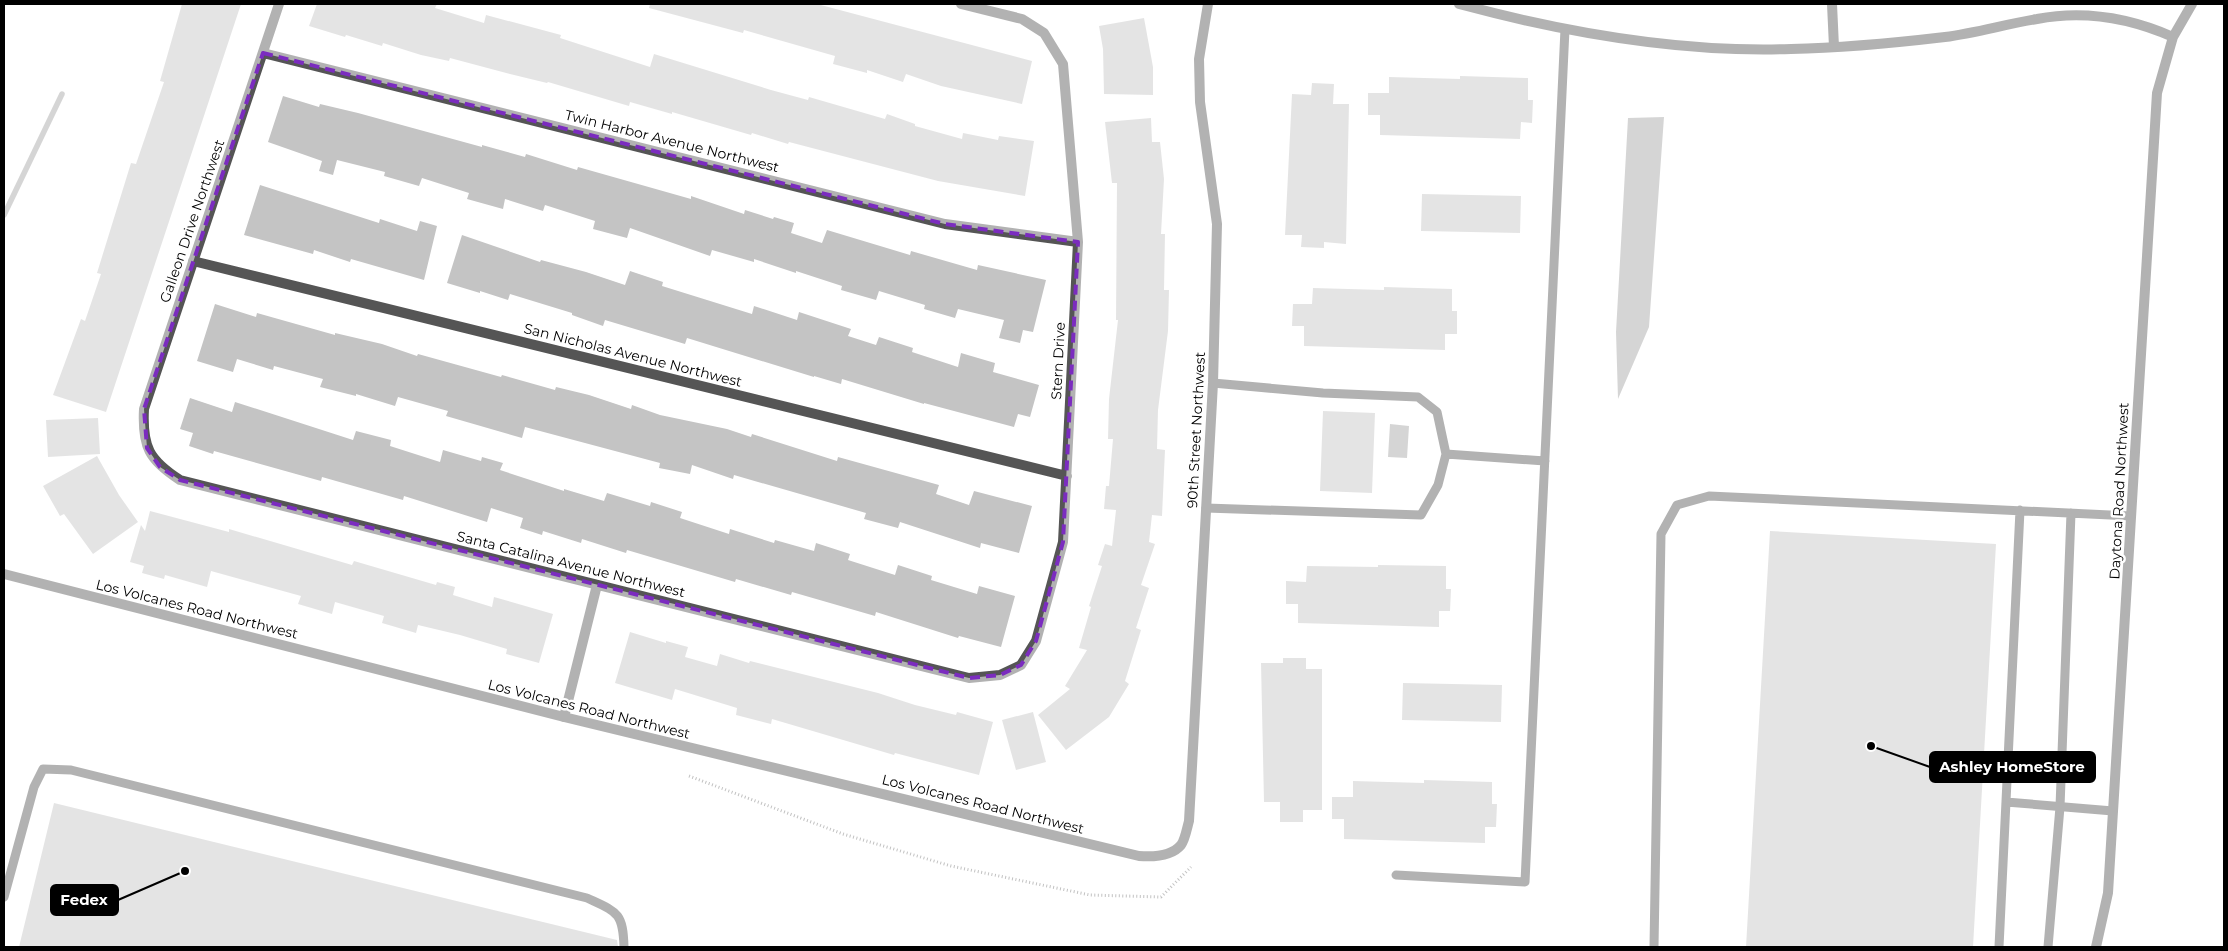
<svg xmlns="http://www.w3.org/2000/svg" width="2228" height="951" font-family="Montserrat,sans-serif">
<rect width="100%" height="100%" fill="#fff"/>
<path fill="#a3a3a3" d="M 1664,117 L 1649,327 L 1618,399 L 1616,332 L 1628,118 Z
M 1390,424 L 1409,426 L 1407,458 L 1388,457 Z"/>
<g fill="none" stroke-linecap="round" stroke-linejoin="round">
<path stroke="#a3a3a3" stroke-width="5.5" d="M 4,215 L 62,94"/>
</g>
<path fill="#c4c4c4" d="M 182,4 L 241,4 L 106,412 L 53,395 L 81,319 L 85,321 L 101,274 L 97,273 L 131,163 L 136,164 L 164,82 L 160,81 Z
M 317,4 L 437,4 L 435,8 L 484,23 L 486,15 L 561,35 L 560,38 L 650,67 L 654,54 L 771,90 L 808,100 L 809,97 L 885,119 L 887,114 L 915,124 L 915,126 L 962,139 L 963,133 L 998,140 L 999,136 L 1034,141 L 1025,196 L 938,181 L 789,142 L 788,144 L 752,133 L 751,135 L 672,112 L 672,114 L 630,102 L 629,106 L 548,82 L 547,83 L 510,74 L 450,58 L 449,61 L 421,55 L 383,43 L 382,46 L 346,35 L 345,37 L 309,26 Z
M 650,4 L 817,4 L 1032,61 L 1022,104 L 941,86 L 906,74 L 903,82 L 867,70 L 867,73 L 833,64 L 835,56 L 744,30 L 743,33 L 649,8 Z
M 1144,18 L 1153,67 L 1153,95 L 1104,94 L 1103,49 L 1099,26 Z
M 1460,76 L 1528,78 L 1528,100 L 1533,100 L 1532,123 L 1521,122 L 1520,139 L 1380,135 L 1380,115 L 1368,115 L 1368,93 L 1389,93 L 1389,77 L 1460,79 Z
M 1312,83 L 1334,84 L 1333,104 L 1349,104 L 1346,244 L 1324,242 L 1324,248 L 1301,247 L 1302,235 L 1285,235 L 1292,94 L 1311,95 Z
M 283,96 L 319,107 L 320,104 L 358,113 L 482,147 L 482,145 L 525,157 L 526,154 L 577,170 L 578,167 L 691,199 L 691,196 L 744,214 L 745,210 L 773,219 L 774,217 L 794,223 L 791,233 L 822,243 L 827,230 L 910,255 L 911,251 L 977,270 L 978,265 L 1046,280 L 1033,332 L 1023,330 L 1020,343 L 999,338 L 1004,320 L 958,309 L 955,318 L 924,309 L 925,305 L 879,291 L 876,300 L 841,290 L 842,286 L 796,271 L 796,273 L 754,259 L 754,262 L 712,250 L 710,256 L 630,228 L 627,238 L 593,229 L 595,221 L 545,205 L 543,211 L 505,199 L 503,209 L 467,199 L 469,193 L 422,178 L 419,186 L 384,176 L 385,172 L 337,160 L 333,175 L 319,171 L 322,161 L 268,142 Z
M 1151,118 L 1152,142 L 1160,142 L 1164,179 L 1161,234 L 1165,234 L 1164,290 L 1169,290 L 1168,331 L 1158,410 L 1157,449 L 1165,450 L 1162,516 L 1152,515 L 1149,542 L 1155,544 L 1141,585 L 1149,588 L 1136,628 L 1141,630 L 1125,681 L 1129,684 L 1109,717 L 1066,750 L 1038,715 L 1070,689 L 1065,686 L 1087,650 L 1079,648 L 1091,607 L 1089,606 L 1102,566 L 1098,565 L 1105,544 L 1112,546 L 1116,510 L 1104,509 L 1106,486 L 1109,486 L 1113,439 L 1108,439 L 1109,399 L 1118,320 L 1116,320 L 1117,183 L 1112,183 L 1105,122 Z
M 260,185 L 379,223 L 380,219 L 417,231 L 420,221 L 437,226 L 424,280 L 351,259 L 350,262 L 314,250 L 313,254 L 244,235 Z
M 1422,194 L 1521,196 L 1520,233 L 1421,231 Z
M 462,235 L 540,262 L 541,260 L 586,272 L 625,285 L 630,271 L 663,282 L 662,286 L 752,314 L 754,306 L 797,320 L 799,312 L 851,329 L 848,336 L 876,345 L 879,337 L 913,348 L 912,352 L 958,367 L 961,353 L 995,363 L 993,372 L 1039,385 L 1030,417 L 1018,414 L 1014,427 L 924,403 L 924,404 L 842,379 L 841,384 L 814,376 L 814,377 L 687,338 L 685,344 L 605,320 L 603,326 L 572,315 L 572,313 L 510,294 L 508,300 L 480,291 L 480,293 L 447,283 Z
M 1384,287 L 1452,289 L 1452,311 L 1457,311 L 1457,334 L 1445,334 L 1445,350 L 1304,346 L 1304,326 L 1292,326 L 1293,304 L 1312,304 L 1313,288 L 1384,290 Z
M 215,304 L 256,317 L 257,313 L 335,335 L 335,333 L 382,344 L 417,356 L 418,354 L 501,377 L 502,375 L 555,390 L 556,387 L 589,395 L 631,409 L 632,405 L 660,415 L 727,429 L 751,437 L 752,434 L 837,461 L 838,457 L 939,485 L 936,494 L 969,505 L 974,491 L 1032,506 L 1019,553 L 981,543 L 980,548 L 900,522 L 898,528 L 864,519 L 866,513 L 734,475 L 733,479 L 692,465 L 690,474 L 659,468 L 660,463 L 525,427 L 522,438 L 446,416 L 448,411 L 398,397 L 395,406 L 356,394 L 356,396 L 320,387 L 323,379 L 274,366 L 273,370 L 237,359 L 233,372 L 197,361 Z
M 190,398 L 232,412 L 235,402 L 353,440 L 356,431 L 391,440 L 390,446 L 440,462 L 443,450 L 481,461 L 482,457 L 503,463 L 500,470 L 564,491 L 564,489 L 604,501 L 607,493 L 650,506 L 651,502 L 682,512 L 680,518 L 729,534 L 730,529 L 774,543 L 775,540 L 814,551 L 816,543 L 850,554 L 848,560 L 895,575 L 898,565 L 932,576 L 931,580 L 977,594 L 979,586 L 1015,596 L 1001,647 L 959,636 L 958,638 L 876,612 L 875,616 L 792,592 L 791,595 L 736,579 L 735,582 L 627,550 L 626,553 L 582,539 L 581,543 L 543,531 L 542,535 L 520,528 L 523,518 L 491,508 L 487,522 L 404,496 L 403,500 L 322,477 L 321,481 L 214,451 L 213,454 L 189,446 L 193,433 L 180,429 Z
M 1323,411 L 1375,413 L 1372,493 L 1320,491 Z
M 98,418 L 100,454 L 48,457 L 46,420 Z
M 97,456 L 119,495 L 138,522 L 93,554 L 64,514 L 60,516 L 43,486 Z
M 150,511 L 229,532 L 229,529 L 352,565 L 354,561 L 436,585 L 437,582 L 455,587 L 453,595 L 492,607 L 494,597 L 553,614 L 539,663 L 506,654 L 507,649 L 460,635 L 418,625 L 416,633 L 382,623 L 384,616 L 335,602 L 332,614 L 298,604 L 301,596 L 211,571 L 207,587 L 165,575 L 164,579 L 142,573 L 144,566 L 130,562 L 141,525 L 145,531 Z
M 1770,531 L 1996,544 L 1973,947 L 1746,947 Z
M 1378,565 L 1446,566 L 1446,589 L 1451,589 L 1450,611 L 1439,611 L 1439,627 L 1298,623 L 1298,604 L 1286,604 L 1286,581 L 1306,582 L 1307,566 L 1378,567 Z
M 630,632 L 666,643 L 666,641 L 688,647 L 685,657 L 717,666 L 720,654 L 749,663 L 750,661 L 878,693 L 915,705 L 956,715 L 957,712 L 993,722 L 979,775 L 895,753 L 894,755 L 772,719 L 771,724 L 736,715 L 737,708 L 675,689 L 672,700 L 615,683 Z
M 1283,658 L 1306,658 L 1306,669 L 1322,669 L 1322,810 L 1303,810 L 1303,822 L 1280,822 L 1280,802 L 1264,802 L 1261,663 L 1283,663 Z
M 1403,683 L 1502,685 L 1501,722 L 1402,720 Z
M 1033,712 L 1046,762 L 1016,770 L 1002,720 Z
M 1424,780 L 1492,782 L 1492,804 L 1497,804 L 1496,827 L 1485,827 L 1485,843 L 1344,839 L 1344,819 L 1332,819 L 1332,797 L 1353,797 L 1353,781 L 1424,783 Z
M 54,803 L 617,940 L 618,947 L 19,947 Z"/>
<g fill="none" stroke-linecap="round" stroke-linejoin="round">
<path stroke="#777" stroke-width="3" stroke-dasharray="1 2.5" stroke-linecap="butt" d="M 689,776 L 843,834 L 951,866 L 1090,895 L 1161,897 L 1191,867"/>
<path stroke="#555" stroke-width="9" d="M 1446,454 L 1545,461
M 1206,508 L 1421,515 L 1438,485 L 1446,454 L 1437,412 L 1418,397 L 1323,393 L 1213,383
M 2006,802 L 2113,811
M 1396,875 L 1525,882 L 1565,29
M 4,897 L 34,787 L 43,769 L 71,770 L 587,898 C 617,912 623,912 624,947
M 1654,947 L 1661,534 L 1677,505 L 1709,496 L 2131,516
M 1999,947 L 2020,510
M 2048,947 L 2060,807 L 2071,513"/>
<path stroke="#555" stroke-width="10" d="M 279,4 L 144,409 C 142,447 149,460 180,480 L 969,678 L 1000,675 L 1021,665 L 1036,641 L 1063,542 L 1078,242 L 1063,64 L 1044,33 L 1022,19 L 961,4
M 1459,4 C 1567,33 1679,53 1791,49 C 1842,48 1894,43 1945,37 C 1976,33 2006,24 2037,19 C 2084,10 2130,18 2173,37 L 2192,4
M 1832,4 L 1834,47
M 263,53 L 945,224 L 1078,242
M 193,261 L 1067,476
M 564,717 L 597,585
M 2096,947 L 2108,893 L 2157,93 L 2173,37"/>
<path stroke="#555" stroke-width="10" d="M 4,574 L 564,717 L 1139,856 C 1152,857 1171,857 1181,845 C 1185,840 1187,828 1189,821 L 1213,383 L 1217,224 L 1200,102 L 1199,59 L 1208,4"/>
</g>
<path d="M0 0H2228V951H0ZM 263,53 L 945,224 L 1078,242 L 1063,542 L 1036,641 L 1021,665 L 1000,675 L 969,678 L 180,480 L 160,467 L 147,448 L 144,409 Z" fill="#fff" fill-opacity=".55" fill-rule="evenodd"/>
<path fill="none" stroke="#7b2cbf" stroke-width="4" stroke-dasharray="10 6" stroke-linejoin="round" d="M 263,53 L 945,224 L 1078,242 L 1063,542 L 1036,641 L 1021,665 L 1000,675 L 969,678 L 180,480 L 160,467 L 147,448 L 144,409 Z"/>
<g text-anchor="middle" stroke-width="5" stroke-linejoin="round" paint-order="stroke">
<g font-size="14" fill="#000" stroke="#fff">
<text transform="translate(672 141) rotate(14)" y="5">Twin Harbor Avenue Northwest</text>
<text transform="translate(192 221) rotate(-71)" y="5">Galleon Drive Northwest</text>
<text transform="translate(633 355) rotate(14)" y="5">San Nicholas Avenue Northwest</text>
<text transform="translate(1058 361) rotate(-87)" y="5">Stern Drive</text>
<text transform="translate(1196 430) rotate(-87)" y="5">90th Street Northwest</text>
<text transform="translate(2119 491) rotate(-87)" y="5">Daytona Road Northwest</text>
<text transform="translate(571 564) rotate(14)" y="5">Santa Catalina Avenue Northwest</text>
<text transform="translate(197 609) rotate(14)" y="5">Los Volcanes Road Northwest</text>
<text transform="translate(589 709) rotate(14)" y="5">Los Volcanes Road Northwest</text>
<text transform="translate(983 804) rotate(14)" y="5">Los Volcanes Road Northwest</text>
</g>
</g>
<path fill="none" stroke="#000" stroke-width="2" d="M1871 746L1930 767M185 871L118 900"/>
<g fill="#000" stroke="#fff" stroke-width="2">
<circle cx="1871" cy="746" r="5"/>
<circle cx="185" cy="871" r="5"/>
</g>
<g fill="#000" stroke="#000" stroke-width="2">
<rect x="1930" y="752" width="165" height="30" rx="5"/>
<rect x="51" y="885" width="67" height="30" rx="5"/>
</g>
<g font-size="15" text-anchor="middle" font-weight="bold" fill="#fff">
<text x="2012" y="772">Ashley HomeStore</text>
<text x="84" y="905">Fedex</text>
</g>
<rect width="2228" height="951" fill="none" stroke="#000000" stroke-width="10"/>
</svg>
